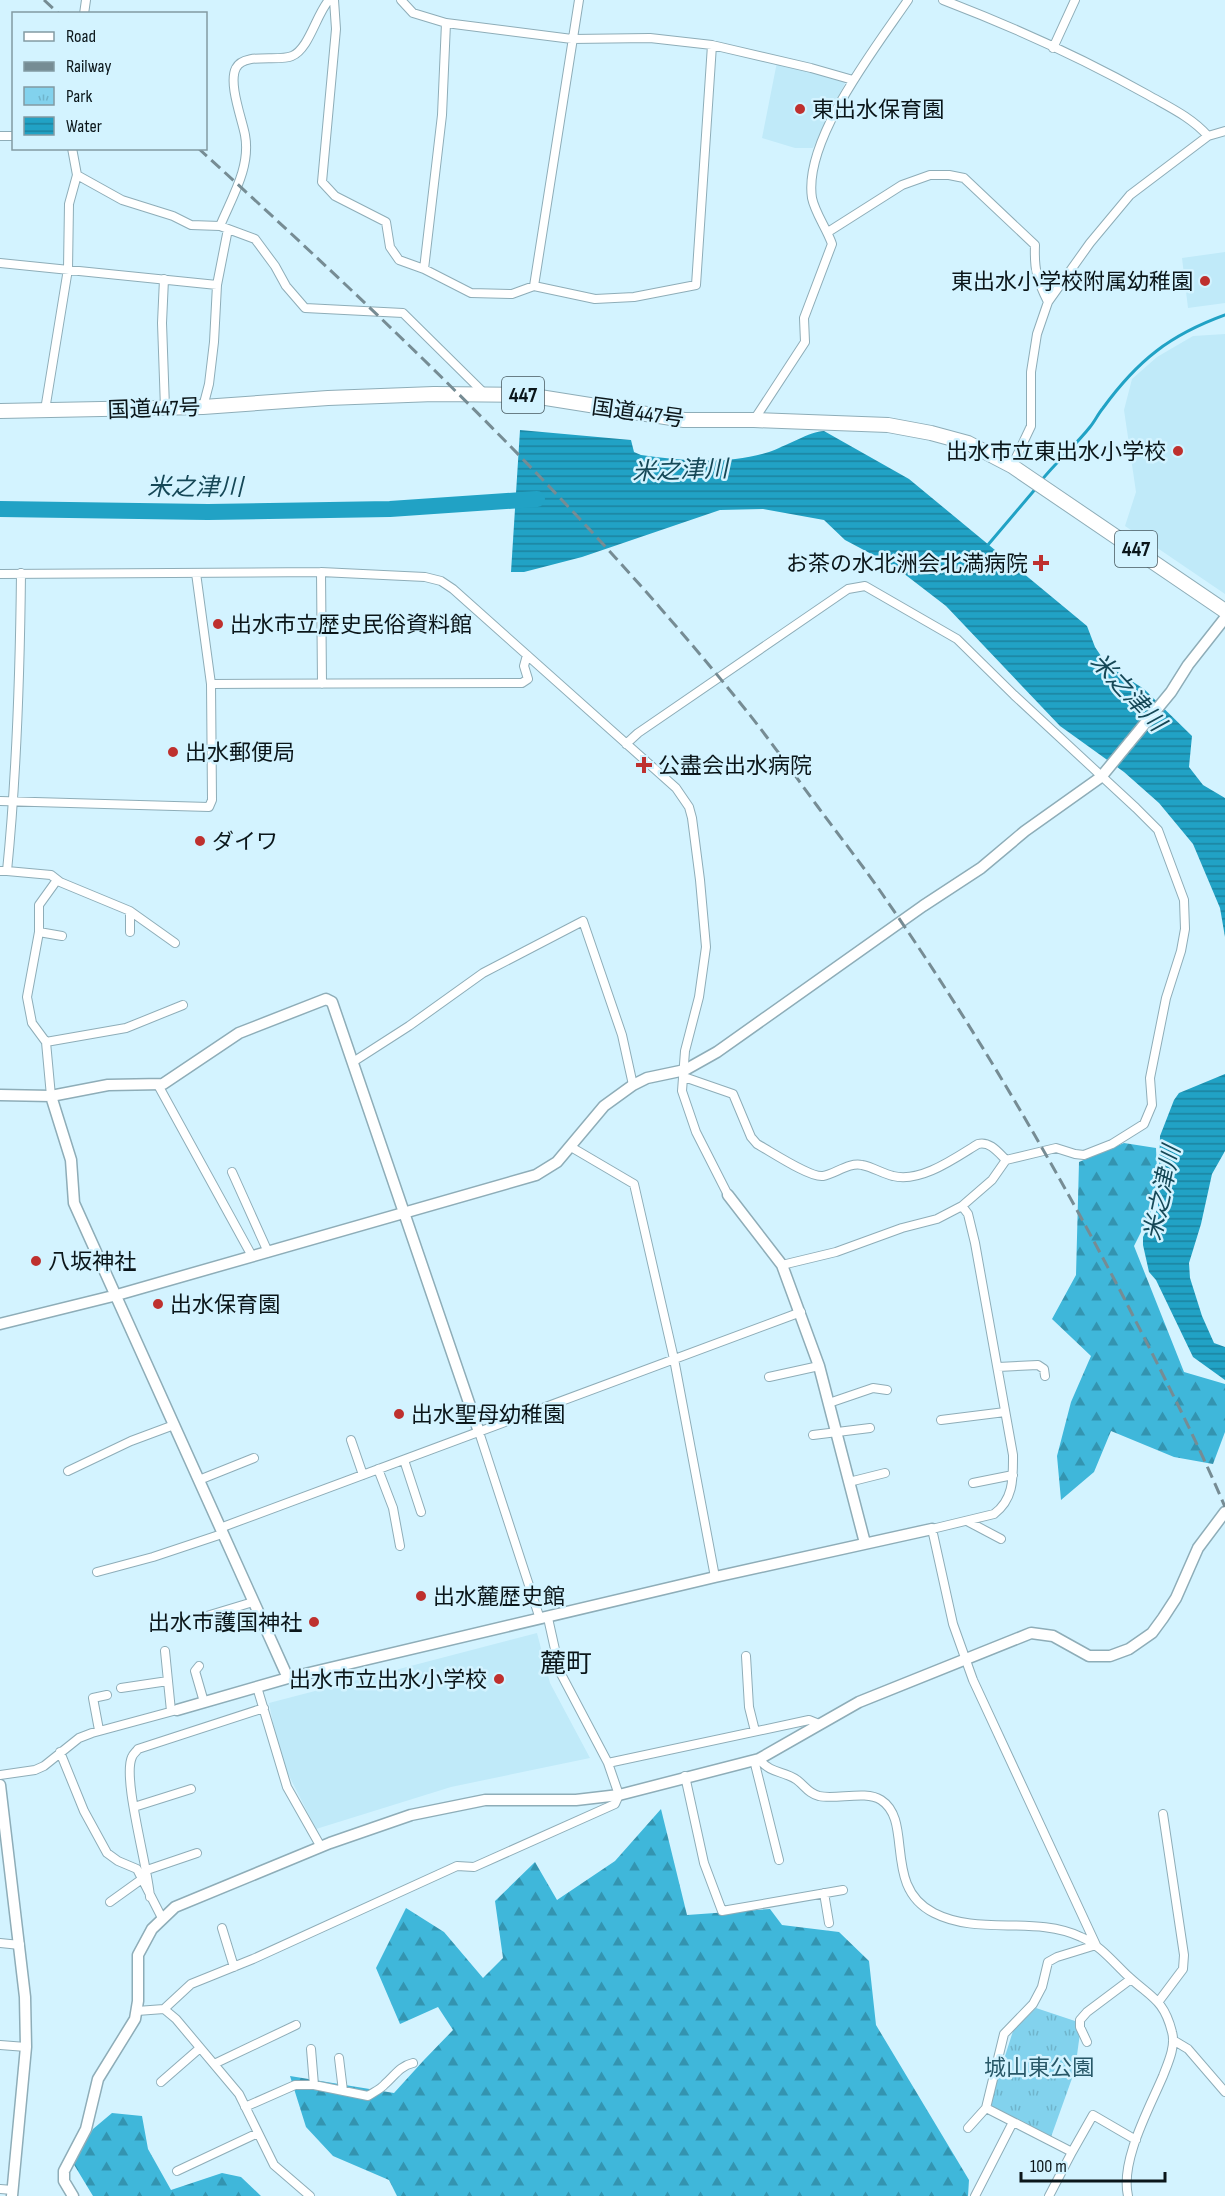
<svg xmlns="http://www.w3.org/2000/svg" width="1225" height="2196" font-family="'Sofia Sans Condensed','Noto Sans JP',sans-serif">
<defs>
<pattern id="forest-firs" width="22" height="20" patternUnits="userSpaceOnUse" patternTransform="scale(1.5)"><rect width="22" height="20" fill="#3fb7da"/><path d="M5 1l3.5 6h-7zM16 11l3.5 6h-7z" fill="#3394b0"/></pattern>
<pattern id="park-tufts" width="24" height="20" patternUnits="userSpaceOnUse" patternTransform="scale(1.5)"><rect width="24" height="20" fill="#82d2ed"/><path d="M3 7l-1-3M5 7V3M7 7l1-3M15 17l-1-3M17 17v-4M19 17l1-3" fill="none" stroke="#6fb4cb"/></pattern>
<pattern id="water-rules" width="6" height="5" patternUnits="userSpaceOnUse" patternTransform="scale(1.5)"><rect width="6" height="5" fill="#21a2c5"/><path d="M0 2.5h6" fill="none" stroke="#1b839f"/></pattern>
</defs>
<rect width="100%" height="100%" fill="#d3f3ff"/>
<path fill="#c0eaf9" d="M 777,62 L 846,81 L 813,148 L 795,148 L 762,138 Z
M 1225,252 L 1225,303 L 1188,308 L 1182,258 Z
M 1225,334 L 1225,594 L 1125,526 L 1136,492 L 1124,410 L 1132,379 L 1157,357 L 1193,336 Z
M 537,1633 L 550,1683 L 590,1758 L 451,1787 L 316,1829 L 280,1758 L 269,1703 Z"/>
<path fill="url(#forest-firs)" d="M 1124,1143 L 1156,1148 L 1158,1198 L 1134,1246 L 1184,1372 L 1225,1384 L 1225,1432 L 1213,1464 L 1174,1457 L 1111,1431 L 1094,1472 L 1061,1500 L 1057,1456 L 1071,1402 L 1091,1356 L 1052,1319 L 1076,1275 L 1079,1162 Z
M 661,1809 L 687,1915 L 770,1909 L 782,1925 L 839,1932 L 869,1961 L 876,2025 L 969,2180 L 968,2196 L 397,2196 L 389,2180 L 333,2156 L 306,2127 L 290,2076 L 394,2093 L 424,2060 L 453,2030 L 438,2007 L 400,2024 L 376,1968 L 406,1908 L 444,1932 L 483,1978 L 503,1958 L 495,1901 L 535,1862 L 557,1900 L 615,1861 Z
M 112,2113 L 142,2116 L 148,2149 L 171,2190 L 222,2173 L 241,2177 L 261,2196 L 93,2196 L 73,2163 L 93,2129 Z"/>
<path fill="url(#park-tufts)" d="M 1036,2008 L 1075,2021 L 1080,2033 L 1075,2070 L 1051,2137 L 992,2107 L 991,2100 L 1013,2031 Z"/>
<path fill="url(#water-rules)" d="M 520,430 L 631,440 L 634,452 L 641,455 C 685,461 726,465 769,452 C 784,447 811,431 824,431 L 909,479 L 1087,626 L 1095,647 L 1107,665 L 1144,689 L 1192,736 L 1189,767 L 1203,785 L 1225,798 L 1225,937 L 1220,908 L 1193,844 L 1159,803 L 1124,772 L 1060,726 L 946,606 L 894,566 L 845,540 L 824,520 L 763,509 L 720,510 L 582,557 L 524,572 L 511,572 Z
M 1225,1074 L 1225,1151 L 1212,1174 L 1201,1224 L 1189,1263 L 1190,1278 L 1202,1316 L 1214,1343 L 1225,1347 L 1225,1380 L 1193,1357 L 1156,1280 L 1149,1272 L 1143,1245 L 1143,1237 L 1158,1208 L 1160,1136 L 1174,1100 L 1179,1093 Z"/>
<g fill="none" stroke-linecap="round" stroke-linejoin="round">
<path stroke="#21a2c5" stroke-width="3" d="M 1041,481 C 1056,462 1075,446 1090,427 C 1095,421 1098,414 1103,408 C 1138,360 1170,335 1225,315
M 987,546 L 1037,487"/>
<path stroke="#21a2c5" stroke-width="16" d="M 0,509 L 208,512 L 390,509 L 537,499"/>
<defs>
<path id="street" d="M 334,0 L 336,29 L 322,182 L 335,196 L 386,222 L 390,247 L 399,260 L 424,269 L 471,293 L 512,294 L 534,286 L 595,299 L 634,297 L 696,285 L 712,45
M 401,0 L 413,13 L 446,23 L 572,39 L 650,38 L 712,45 L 811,68 L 853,80
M 943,0 C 1011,26 1084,59 1148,95 C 1169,107 1191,117 1208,136
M 84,14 L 86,0
M 1053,48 L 1075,0
M 0,136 L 14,136
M 72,148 L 77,175 L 122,200 L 173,216 L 191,225 L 220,226 L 255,239 L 275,266 L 286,286 L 305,308 L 403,313 L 485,394
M 220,226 C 232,197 251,167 245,135 C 242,119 228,83 236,68 C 244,52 279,62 292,56 C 309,49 316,15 329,0
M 828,232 L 902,185 L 930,175 L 949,175 L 964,178 L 1035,245 C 1034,270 1037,280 1048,302
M 0,263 L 217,285
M 424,269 L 442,115 L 446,23
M 164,279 L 162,323 L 165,408
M 534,286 L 579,0
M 203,407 L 209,384 L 214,342 L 217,285 L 228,229
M 45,410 L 68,269 L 69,204 L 77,175
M 754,420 L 805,342 L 804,318 L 832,244 C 827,229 815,213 812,198 C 803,140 876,47 908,0
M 1012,466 L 1031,426 L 1031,372 L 1037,334 L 1048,302 L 1090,243 L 1130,195 L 1208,136 L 1225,131
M 321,572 L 322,684
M 0,574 L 321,572 L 425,577 L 441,581 L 453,589 L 676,788 L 689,807 L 692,818 L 700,880 L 706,947 L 699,997 L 685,1051 L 682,1091 L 696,1132 L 728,1195
M 211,684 L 522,683 L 528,679 L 524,666 L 527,655
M 626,744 L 638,733 L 848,589 L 865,586 L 957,639 L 1014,695 L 1136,808 L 1158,830 L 1184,900 L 1185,929 L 1181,951 L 1166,998 L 1150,1078 L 1152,1105 L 1144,1124 L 1112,1144 L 1084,1155 L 1075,1154 L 1056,1148 L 1006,1160 L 992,1180 L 962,1206 L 937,1219 L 902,1228 L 836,1252 L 782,1265
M 0,801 L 209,807 L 212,800 L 211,684 L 196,573
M 0,871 L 7,871 C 17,772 20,673 21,573
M 7,871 L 51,875 L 60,882 L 130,911 L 130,932
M 130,911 L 175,943
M 39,932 L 39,905 L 57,880
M 46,1042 L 32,1023 L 27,997 L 39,932 L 62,936
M 353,1062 L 409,1026 L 483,973 L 583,921 L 622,1035 L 633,1085
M 684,1077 L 733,1094 L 751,1137 L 757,1144 C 770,1151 810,1178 823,1176 C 835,1174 849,1162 862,1165 C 873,1167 883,1174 893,1176 C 921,1183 955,1158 978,1144 C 990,1141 998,1152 1006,1160
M 158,1085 L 252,1256
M 51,1096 L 46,1042 L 126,1028 L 183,1005
M 571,1147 L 634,1184 L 674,1359 L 715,1577
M 232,1172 L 268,1252
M 962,1206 L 968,1214 L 975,1243 L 1013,1455 C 1013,1478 1014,1499 994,1514 L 932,1529 L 953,1624 L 973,1680 L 1096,1945 L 1057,1957 L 1048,1962 L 1042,1987 L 1033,2004 L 1004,2034 L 986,2108 L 1072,2152 L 1049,2196
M 998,1367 L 1038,1365 L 1044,1369 L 1045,1376
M 769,1377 L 819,1366
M 829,1403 L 873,1388 L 887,1390
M 941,1420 L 1005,1412
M 479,1432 L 540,1619
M 813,1435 L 870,1428
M 351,1440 L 363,1475
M 404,1460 L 421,1512
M 378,1469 L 393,1508 L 400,1546
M 68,1471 L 131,1441 L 174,1425
M 199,1480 L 254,1458
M 849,1482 L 885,1473
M 973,1483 L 1013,1475
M 967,1521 L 1001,1539
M 220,1528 L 801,1312
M 97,1572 L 153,1557 L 222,1534
M 200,1618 L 253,1602
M 165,1651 L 171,1711
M 746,1656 L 749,1707 L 755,1731
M 199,1666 L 195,1671 L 204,1702
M 257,1687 L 287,1787 L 321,1847
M 121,1688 L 168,1681
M 99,1730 L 93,1698 L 107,1695
M 60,1752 L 84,1811 L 107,1853 L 118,1861 L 137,1869 L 162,1918
M 759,1759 C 772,1775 783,1770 797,1780 C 805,1786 809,1794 819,1796 C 836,1800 866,1790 881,1800 C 914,1821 882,1887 934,1913 C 979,1936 1035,1915 1081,1937 C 1100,1945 1114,1963 1129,1977 C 1152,1998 1164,2000 1172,2032 C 1176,2046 1168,2063 1163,2076 C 1149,2109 1120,2161 1128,2196
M 754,1760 L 779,1860
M 608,1763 L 809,1720 L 819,1724
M 0,1775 L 35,1770 L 44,1766 L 79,1738 L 92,1733 L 177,1710
M 685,1776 L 704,1863 L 722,1911 L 843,1890
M 134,1807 L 191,1789
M 147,1870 L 197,1853
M 824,1893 L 829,1923
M 150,1897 C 148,1867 122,1778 132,1757 C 133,1754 136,1752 138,1749 L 264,1708
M 110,1902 L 142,1879
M 222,1928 L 234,1967
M 0,1943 L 20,1945
M 1159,2001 L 1183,1969 L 1184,1955 L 1163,1814
M 164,2009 L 176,2019 L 239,2094 L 274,2165 L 310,2196
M 137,2011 L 164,2009 L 191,1984 L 253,1959 L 457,1866 L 474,1867 L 615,1804 L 619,1795 L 608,1763 L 560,1672 L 548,1618
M 1173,2040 L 1188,2049 L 1225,2092
M 1087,2042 L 1080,2027 L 1080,2020 L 1087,2012 L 1131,1979
M 0,2045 L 26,2047
M 311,2049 L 314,2085
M 339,2058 L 343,2091
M 214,2064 L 296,2025
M 161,2082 L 200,2048
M 245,2107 L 295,2085 L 314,2085 L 368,2096 C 374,2092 381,2089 385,2084 C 395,2075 400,2066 413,2063
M 968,2128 L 986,2108
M 1072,2152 L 1093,2115 L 1136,2140
M 177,2171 L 258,2133
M 0,2189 L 13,2190
M 975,2196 L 1013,2122"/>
<path id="secondary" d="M 0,1095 L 51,1096 L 108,1085 L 163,1084 L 239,1033 L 326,999 L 332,1002 L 479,1432
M 51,1096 L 71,1160 L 74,1203 L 288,1678
M 728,1195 L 782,1265 L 819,1366 L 865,1543
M 0,1324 L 117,1295 L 536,1175 L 557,1162 L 604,1106 L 633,1085 L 647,1078 L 685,1070 L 717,1052 L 923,906 L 981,868 L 1025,831 L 1101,777 L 1171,692 L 1188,665 L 1225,618
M 177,1710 L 288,1678 L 715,1577 L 932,1529
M 0,1785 L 25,1997 L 26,2047 L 12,2196
M 73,2196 L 64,2181 L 64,2171 L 86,2129 L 98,2079 L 135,2019 L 138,2001 L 138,1955 L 152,1929 L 175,1907 L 330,1843 L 411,1815 L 485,1800 L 576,1800 L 619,1795 L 759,1759 L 859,1702 L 1031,1633 L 1053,1636 L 1089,1656 L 1110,1656 L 1129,1649 L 1152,1633 L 1163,1618 L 1176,1598 L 1198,1548 L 1225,1512"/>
<path id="highway" d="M 0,411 L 203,407 L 328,398 L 434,394 L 527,395 L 684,420 L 754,420 L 888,425 L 931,433 L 968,443 L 1012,466 L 1225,611"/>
</defs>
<use href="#street" stroke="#8eadb8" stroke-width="10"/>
<use href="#secondary" stroke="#8eadb8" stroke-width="13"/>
<use href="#highway" stroke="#8eadb8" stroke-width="16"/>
<use href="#street" stroke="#fff" stroke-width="8"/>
<use href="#secondary" stroke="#fff" stroke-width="10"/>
<use href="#highway" stroke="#fff" stroke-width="14"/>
<path stroke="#768c94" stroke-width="3" stroke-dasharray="12 6" stroke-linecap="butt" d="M 44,0 L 59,14
M 198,148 C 389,322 578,502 741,704 C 768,737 793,773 818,807 C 840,837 864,867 885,898 C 973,1025 1052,1160 1124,1298 C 1159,1367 1195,1436 1225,1507"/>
</g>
<g fill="#be302e" stroke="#d3f3ff" stroke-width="2">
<circle cx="800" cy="109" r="6"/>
<circle cx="1205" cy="281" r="6"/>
<circle cx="1178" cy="451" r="6"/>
<path d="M1038 554h6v6h6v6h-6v6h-6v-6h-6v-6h6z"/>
<circle cx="218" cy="624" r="6"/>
<circle cx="173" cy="752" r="6"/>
<path d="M641 756h6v6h6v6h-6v6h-6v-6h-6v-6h6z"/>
<circle cx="200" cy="841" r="6"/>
<circle cx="36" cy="1261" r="6"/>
<circle cx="158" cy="1304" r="6"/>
<circle cx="399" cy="1414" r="6"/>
<circle cx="421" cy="1596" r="6"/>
<circle cx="314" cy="1622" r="6"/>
<circle cx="499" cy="1679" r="6"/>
</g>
<g text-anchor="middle" stroke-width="5" stroke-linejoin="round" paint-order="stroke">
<g fill="#d3f3ff" stroke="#47585f" stroke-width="1.5">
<rect x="502" y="377" width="42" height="36" rx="4.5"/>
<rect x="1115" y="531" width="42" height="36" rx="4.5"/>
</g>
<g font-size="21" font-weight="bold" fill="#0b161a">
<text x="523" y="402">447</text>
<text x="1136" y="556">447</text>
</g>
<g font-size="22" fill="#0b161a" stroke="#d3f3ff" text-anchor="start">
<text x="812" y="117">東出水保育園</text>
<text x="1193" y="289" text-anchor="end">東出水小学校附属幼稚園</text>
<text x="1166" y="459" text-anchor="end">出水市立東出水小学校</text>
<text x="1028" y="571" text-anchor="end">お茶の水北洲会北満病院</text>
<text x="230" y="632">出水市立歴史民俗資料館</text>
<text x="185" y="760">出水郵便局</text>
<text x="658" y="773">公盡会出水病院</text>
<text x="212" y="849">ダイワ</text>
<text x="48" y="1269">八坂神社</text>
<text x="170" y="1312">出水保育園</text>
<text x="411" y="1422">出水聖母幼稚園</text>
<text x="433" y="1604">出水麓歴史館</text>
<text x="302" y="1630" text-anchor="end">出水市護国神社</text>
<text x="487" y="1687" text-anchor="end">出水市立出水小学校</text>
</g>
<g font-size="22" fill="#0b161a" stroke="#d3f3ff">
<text transform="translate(154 408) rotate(-2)" y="8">国道447号</text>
<text transform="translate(638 412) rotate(8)" y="8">国道447号</text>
</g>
<g font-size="22" fill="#285868" stroke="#d3f3ff">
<text x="1039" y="2075">城山東公園</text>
</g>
<g font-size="24" font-style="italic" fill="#164857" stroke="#d3f3ff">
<text transform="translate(680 470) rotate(-2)" y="8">米之津川</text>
<text x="195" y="495">米之津川</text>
<text transform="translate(1128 692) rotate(47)" y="8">米之津川</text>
<text transform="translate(1162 1193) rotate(-78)" y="8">米之津川</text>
</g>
<g font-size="26" fill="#0b161a" stroke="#d3f3ff">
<text x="566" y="1672">麓町</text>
</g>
</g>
<rect x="12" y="12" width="195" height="138" fill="#d3f3ff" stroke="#839ba3" stroke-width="1.5"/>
<rect x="24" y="32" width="30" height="9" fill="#ffffff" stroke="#839ba3" stroke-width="1.5"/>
<text x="66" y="42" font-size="18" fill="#0b161a">Road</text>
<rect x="24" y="62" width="30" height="9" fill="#768c94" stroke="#839ba3" stroke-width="1.5"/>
<text x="66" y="72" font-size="18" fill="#0b161a">Railway</text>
<rect x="24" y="87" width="30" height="18" fill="url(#park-tufts)" stroke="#839ba3" stroke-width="1.5"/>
<text x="66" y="102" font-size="18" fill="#0b161a">Park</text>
<rect x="24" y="117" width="30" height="18" fill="url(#water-rules)" stroke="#839ba3" stroke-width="1.5"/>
<text x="66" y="132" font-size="18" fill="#0b161a">Water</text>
<path d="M1021 2172v9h144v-9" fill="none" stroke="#0b161a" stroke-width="3"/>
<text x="1030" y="2172" font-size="18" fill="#0b161a" stroke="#d3f3ff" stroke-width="4.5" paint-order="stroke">100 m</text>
</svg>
